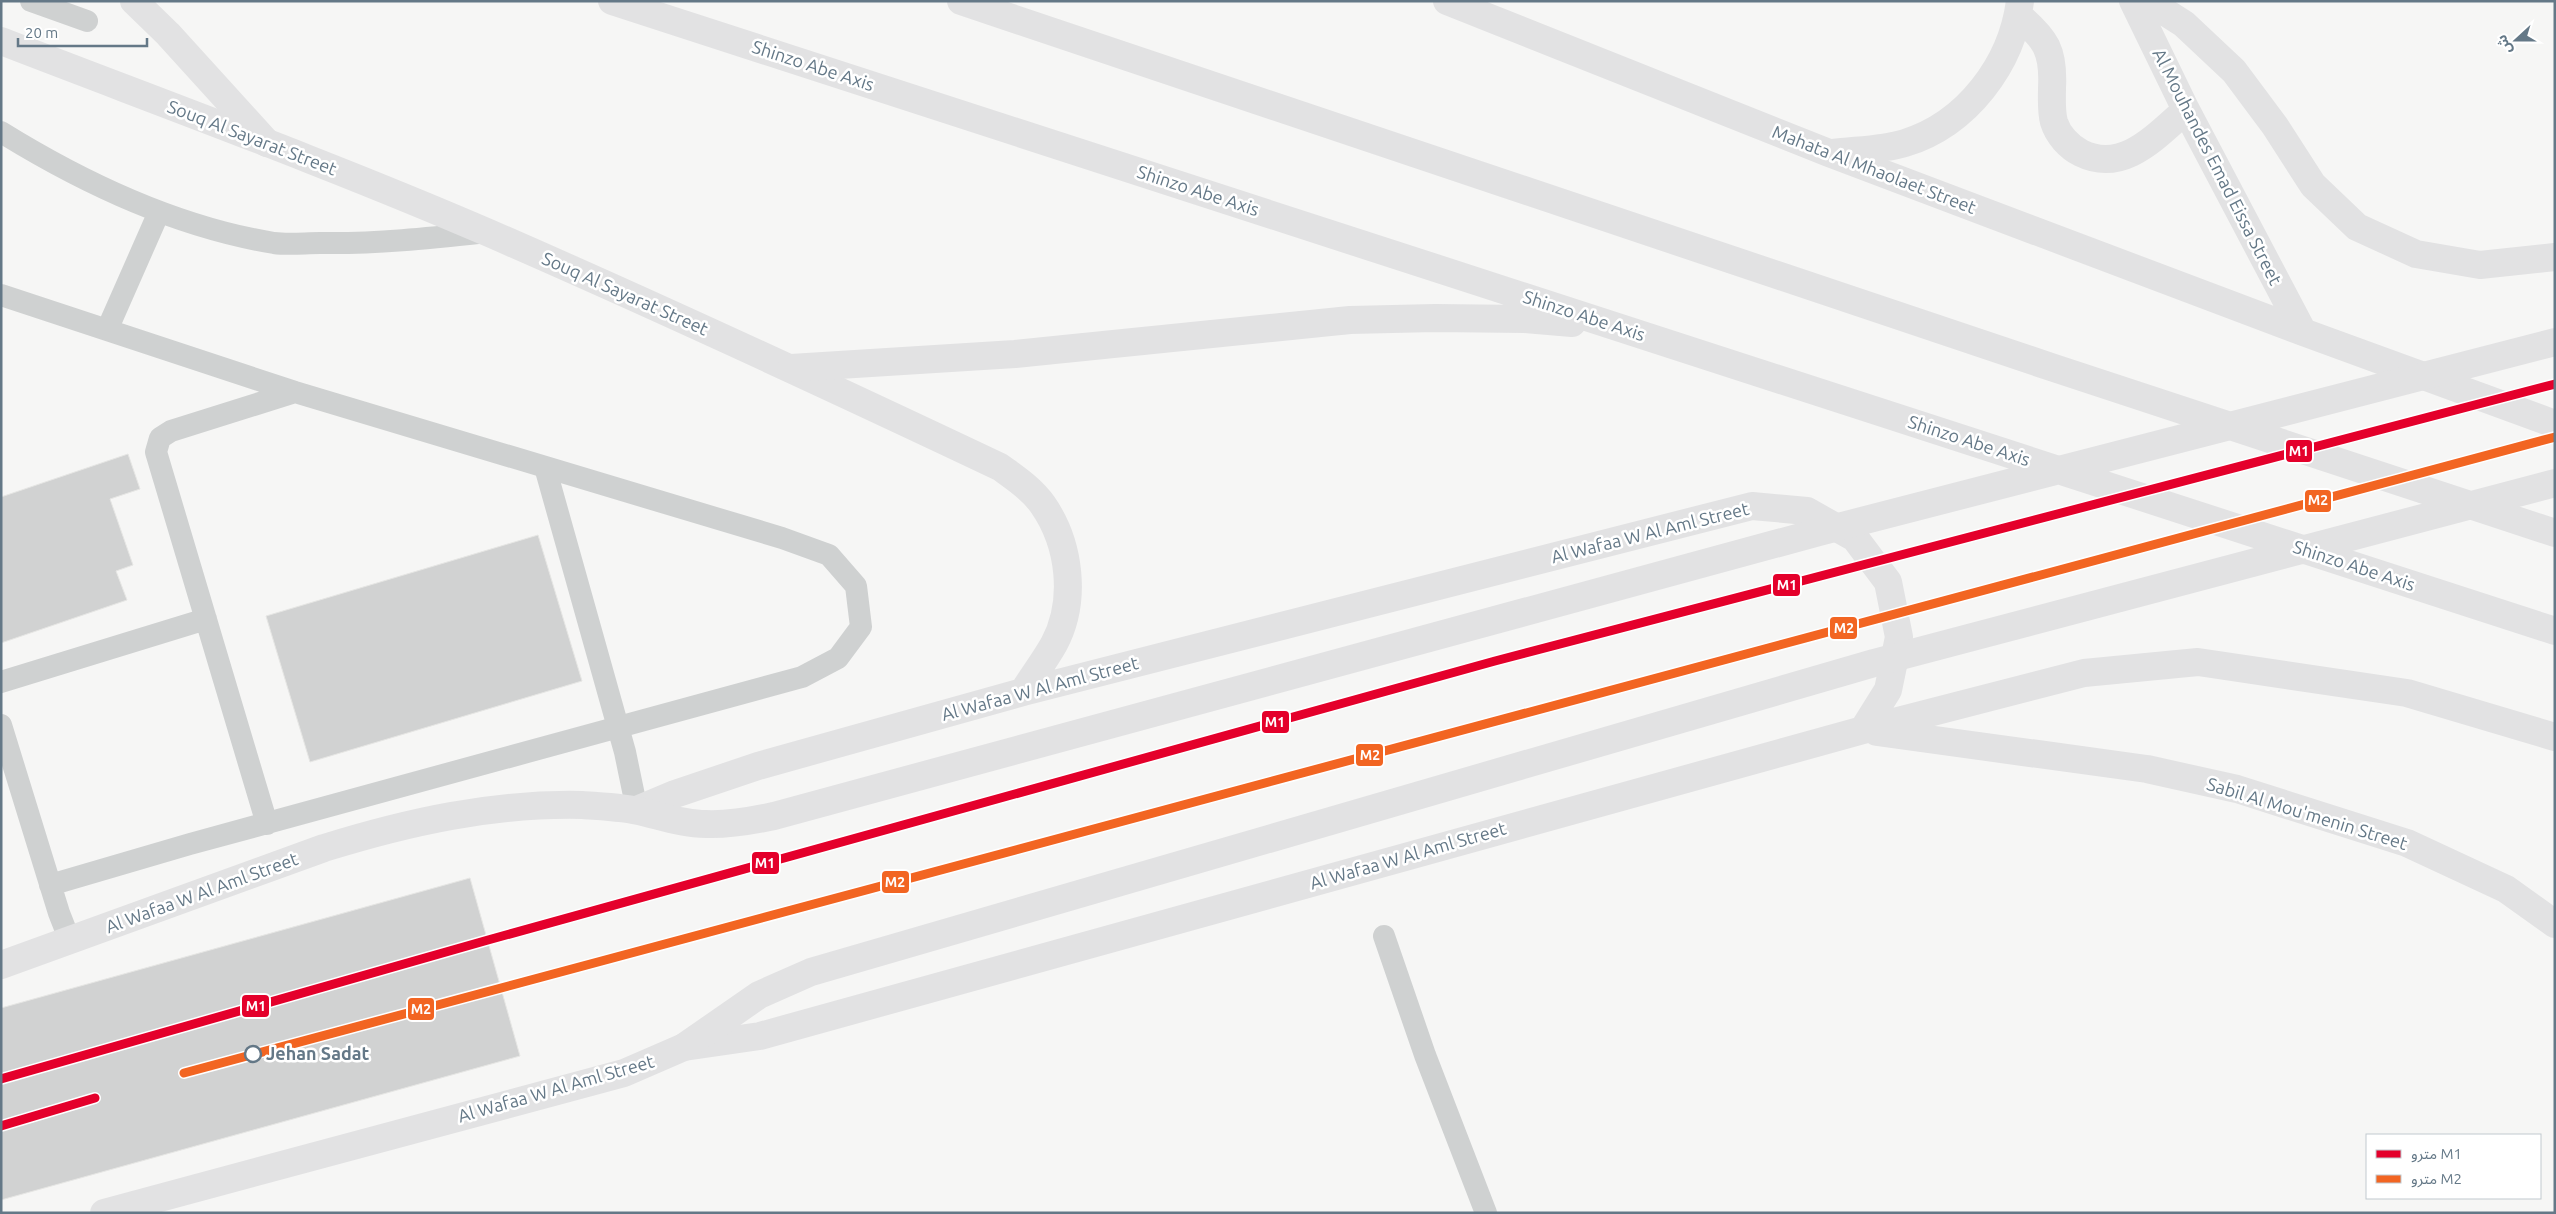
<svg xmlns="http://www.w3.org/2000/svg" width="2556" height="1214" font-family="Ubuntu,'Noto Sans Arabic',sans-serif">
<rect width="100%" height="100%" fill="#f6f6f5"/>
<path fill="#d1d2d2" stroke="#e6e6e4" d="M 128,454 L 140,489 L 110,499 L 133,565 L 116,571 L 127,600 L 1,643 L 1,497 Z
M 538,535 L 582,681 L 310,762 L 266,616 Z
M 470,878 L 520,1056 L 1,1200 L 1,1008 Z"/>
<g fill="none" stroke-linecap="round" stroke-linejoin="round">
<path stroke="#cfd1d1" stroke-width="22" d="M 31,1 L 87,21
M 1,132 C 85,184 176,227 274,243 C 289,245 305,243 320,243 C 376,244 431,238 487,232
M 1,295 L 295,392 L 782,538 L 829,555 L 856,586 L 861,627 L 838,658 L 802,677 L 190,844 L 50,885
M 107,330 L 159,212
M 545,467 L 625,752 L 637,810
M 1,682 L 206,619
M 1,725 L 59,913 L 70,941
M 267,824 L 156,452 L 160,438 L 171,431 L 295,392
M 1384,936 L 1425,1055 L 1486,1213"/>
<path stroke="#e2e2e3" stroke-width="28" d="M 1447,1 L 1829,153 L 2303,332 L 2555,424
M 2133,1 L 2186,110 L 2303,332
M 2148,1 L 2184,24 L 2234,71 L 2275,126 L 2313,185 L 2357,227 L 2416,254 L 2480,265 L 2555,257
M 2019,16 C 2046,39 2054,51 2052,88 C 2052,99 2051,111 2054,122 C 2058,135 2069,147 2081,153 C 2123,174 2156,136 2186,110
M 1,41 C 164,104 329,164 489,233 C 661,308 831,387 1000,467 C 1015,478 1032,489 1043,505 C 1070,544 1077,601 1054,644 C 1045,660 1033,676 1023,692
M 1833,153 C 1856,150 1883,150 1905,143 C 1967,124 2012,64 2020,1
M 1877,732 L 2147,769 L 2237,789 L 2407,843 L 2506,889 L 2555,924
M 637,810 L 675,794 L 758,766 L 1023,692 L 1752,506 L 1807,511 L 1855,538 L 1888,582 L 1899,637 L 1888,690 L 1863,730
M 684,1047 L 760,1036 L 1863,730 L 2084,673 L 2198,662 L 2407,693 L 2555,737"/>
<path stroke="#e2e2e3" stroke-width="28" d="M 134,1 L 168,34 L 267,143
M 612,1 L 2555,631
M 961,1 L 2051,367 L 2555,533
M 791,368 L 1015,354 L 1350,320 L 1435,318 L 1525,319 L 1572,323
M 1,965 L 324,848 C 408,822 493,803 582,805 C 600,806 621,807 639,811 C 661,816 683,824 706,824 C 729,825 751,821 774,816 L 1819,532 L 2555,342
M 104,1213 L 624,1073 L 684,1047 L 759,995 L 811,972 L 1874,663 L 2555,483"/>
<defs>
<path id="metro-1" d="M 1,1079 L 488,940 L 1495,661 L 2555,384
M 1,1126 L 95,1098"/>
<path id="metro-2" d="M 184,1073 L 2555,437"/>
</defs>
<use href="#metro-1" stroke="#fff" stroke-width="12"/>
<use href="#metro-2" stroke="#fff" stroke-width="12"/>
<use href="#metro-1" stroke="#e4002b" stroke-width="9"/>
<use href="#metro-2" stroke="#f26522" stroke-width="9"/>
</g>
<circle fill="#fff" stroke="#647887" stroke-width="2.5" cx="253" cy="1054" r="8"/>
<g text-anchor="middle" stroke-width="5" stroke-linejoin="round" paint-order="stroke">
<g font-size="18" fill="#647887" stroke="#fff">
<text transform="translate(813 66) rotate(18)" y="6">Shinzo Abe Axis</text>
<text transform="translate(252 138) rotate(21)" y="6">Souq Al Sayarat Street</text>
<text transform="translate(2217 167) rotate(63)" y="6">Al Mouhandes Emad Eissa Street</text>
<text transform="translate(1874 170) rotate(21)" y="6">Mahata Al Mhaolaet Street</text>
<text transform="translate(1198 191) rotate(18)" y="6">Shinzo Abe Axis</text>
<text transform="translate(625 294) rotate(24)" y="6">Souq Al Sayarat Street</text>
<text transform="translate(1584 316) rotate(18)" y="6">Shinzo Abe Axis</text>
<text transform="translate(1969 441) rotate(18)" y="6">Shinzo Abe Axis</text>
<text transform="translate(1650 533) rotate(-14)" y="6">Al Wafaa W Al Aml Street</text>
<text transform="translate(2354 566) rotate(18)" y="6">Shinzo Abe Axis</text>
<text transform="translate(1040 689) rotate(-15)" y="6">Al Wafaa W Al Aml Street</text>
<text transform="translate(2307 814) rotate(17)" y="6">Sabil Al Mou'menin Street</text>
<text transform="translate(1408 856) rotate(-16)" y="6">Al Wafaa W Al Aml Street</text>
<text transform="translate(202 893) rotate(-20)" y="6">Al Wafaa W Al Aml Street</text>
<text transform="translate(556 1089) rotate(-16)" y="6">Al Wafaa W Al Aml Street</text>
</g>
<g font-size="18" font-weight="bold" fill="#647887" stroke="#fff" text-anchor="start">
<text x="266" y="1060">Jehan Sadat</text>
</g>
</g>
<g stroke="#fff" stroke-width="2">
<rect x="2285" y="439" width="28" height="24" rx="5" fill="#e4002b"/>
<rect x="2304" y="489" width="28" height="24" rx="5" fill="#f26522"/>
<rect x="1772" y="573" width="29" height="24" rx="5" fill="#e4002b"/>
<rect x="1829" y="616" width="29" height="24" rx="5" fill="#f26522"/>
<rect x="1261" y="710" width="29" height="24" rx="5" fill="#e4002b"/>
<rect x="1355" y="743" width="29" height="24" rx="5" fill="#f26522"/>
<rect x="751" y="851" width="29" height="24" rx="5" fill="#e4002b"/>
<rect x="881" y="870" width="29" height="24" rx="5" fill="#f26522"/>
<rect x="241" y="994" width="29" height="24" rx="5" fill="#e4002b"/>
<rect x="407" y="997" width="28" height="24" rx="5" fill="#f26522"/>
</g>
<g font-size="14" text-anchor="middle" font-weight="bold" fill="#fff">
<text x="2299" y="456">M1</text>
<text x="2318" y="505">M2</text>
<text x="1787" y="590">M1</text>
<text x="1844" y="633">M2</text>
<text x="1275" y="727">M1</text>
<text x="1370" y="760">M2</text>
<text x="765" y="868">M1</text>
<text x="895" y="887">M2</text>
<text x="256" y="1011">M1</text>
<text x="421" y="1014">M2</text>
</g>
<rect width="2556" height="1214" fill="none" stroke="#647887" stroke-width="5"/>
<rect x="2366" y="1134" width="175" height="65" fill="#ffffff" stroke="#c1c9cf"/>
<rect x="2376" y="1150" width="25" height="8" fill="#e4002b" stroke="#c1c9cf"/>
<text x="2411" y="1159" font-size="15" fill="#647887">مترو M1</text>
<rect x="2376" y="1175" width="25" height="8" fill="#f26522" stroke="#c1c9cf"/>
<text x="2411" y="1184" font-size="15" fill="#647887">مترو M2</text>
<g transform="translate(2516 40) rotate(249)" stroke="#ffffff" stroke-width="4" paint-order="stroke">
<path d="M0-4L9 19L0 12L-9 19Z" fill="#647887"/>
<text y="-8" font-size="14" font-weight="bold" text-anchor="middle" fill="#647887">ش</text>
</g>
<path d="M18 38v8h129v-8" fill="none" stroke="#647887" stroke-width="2.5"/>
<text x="25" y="38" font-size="15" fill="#647887" stroke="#ffffff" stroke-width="4" paint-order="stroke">20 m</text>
</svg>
